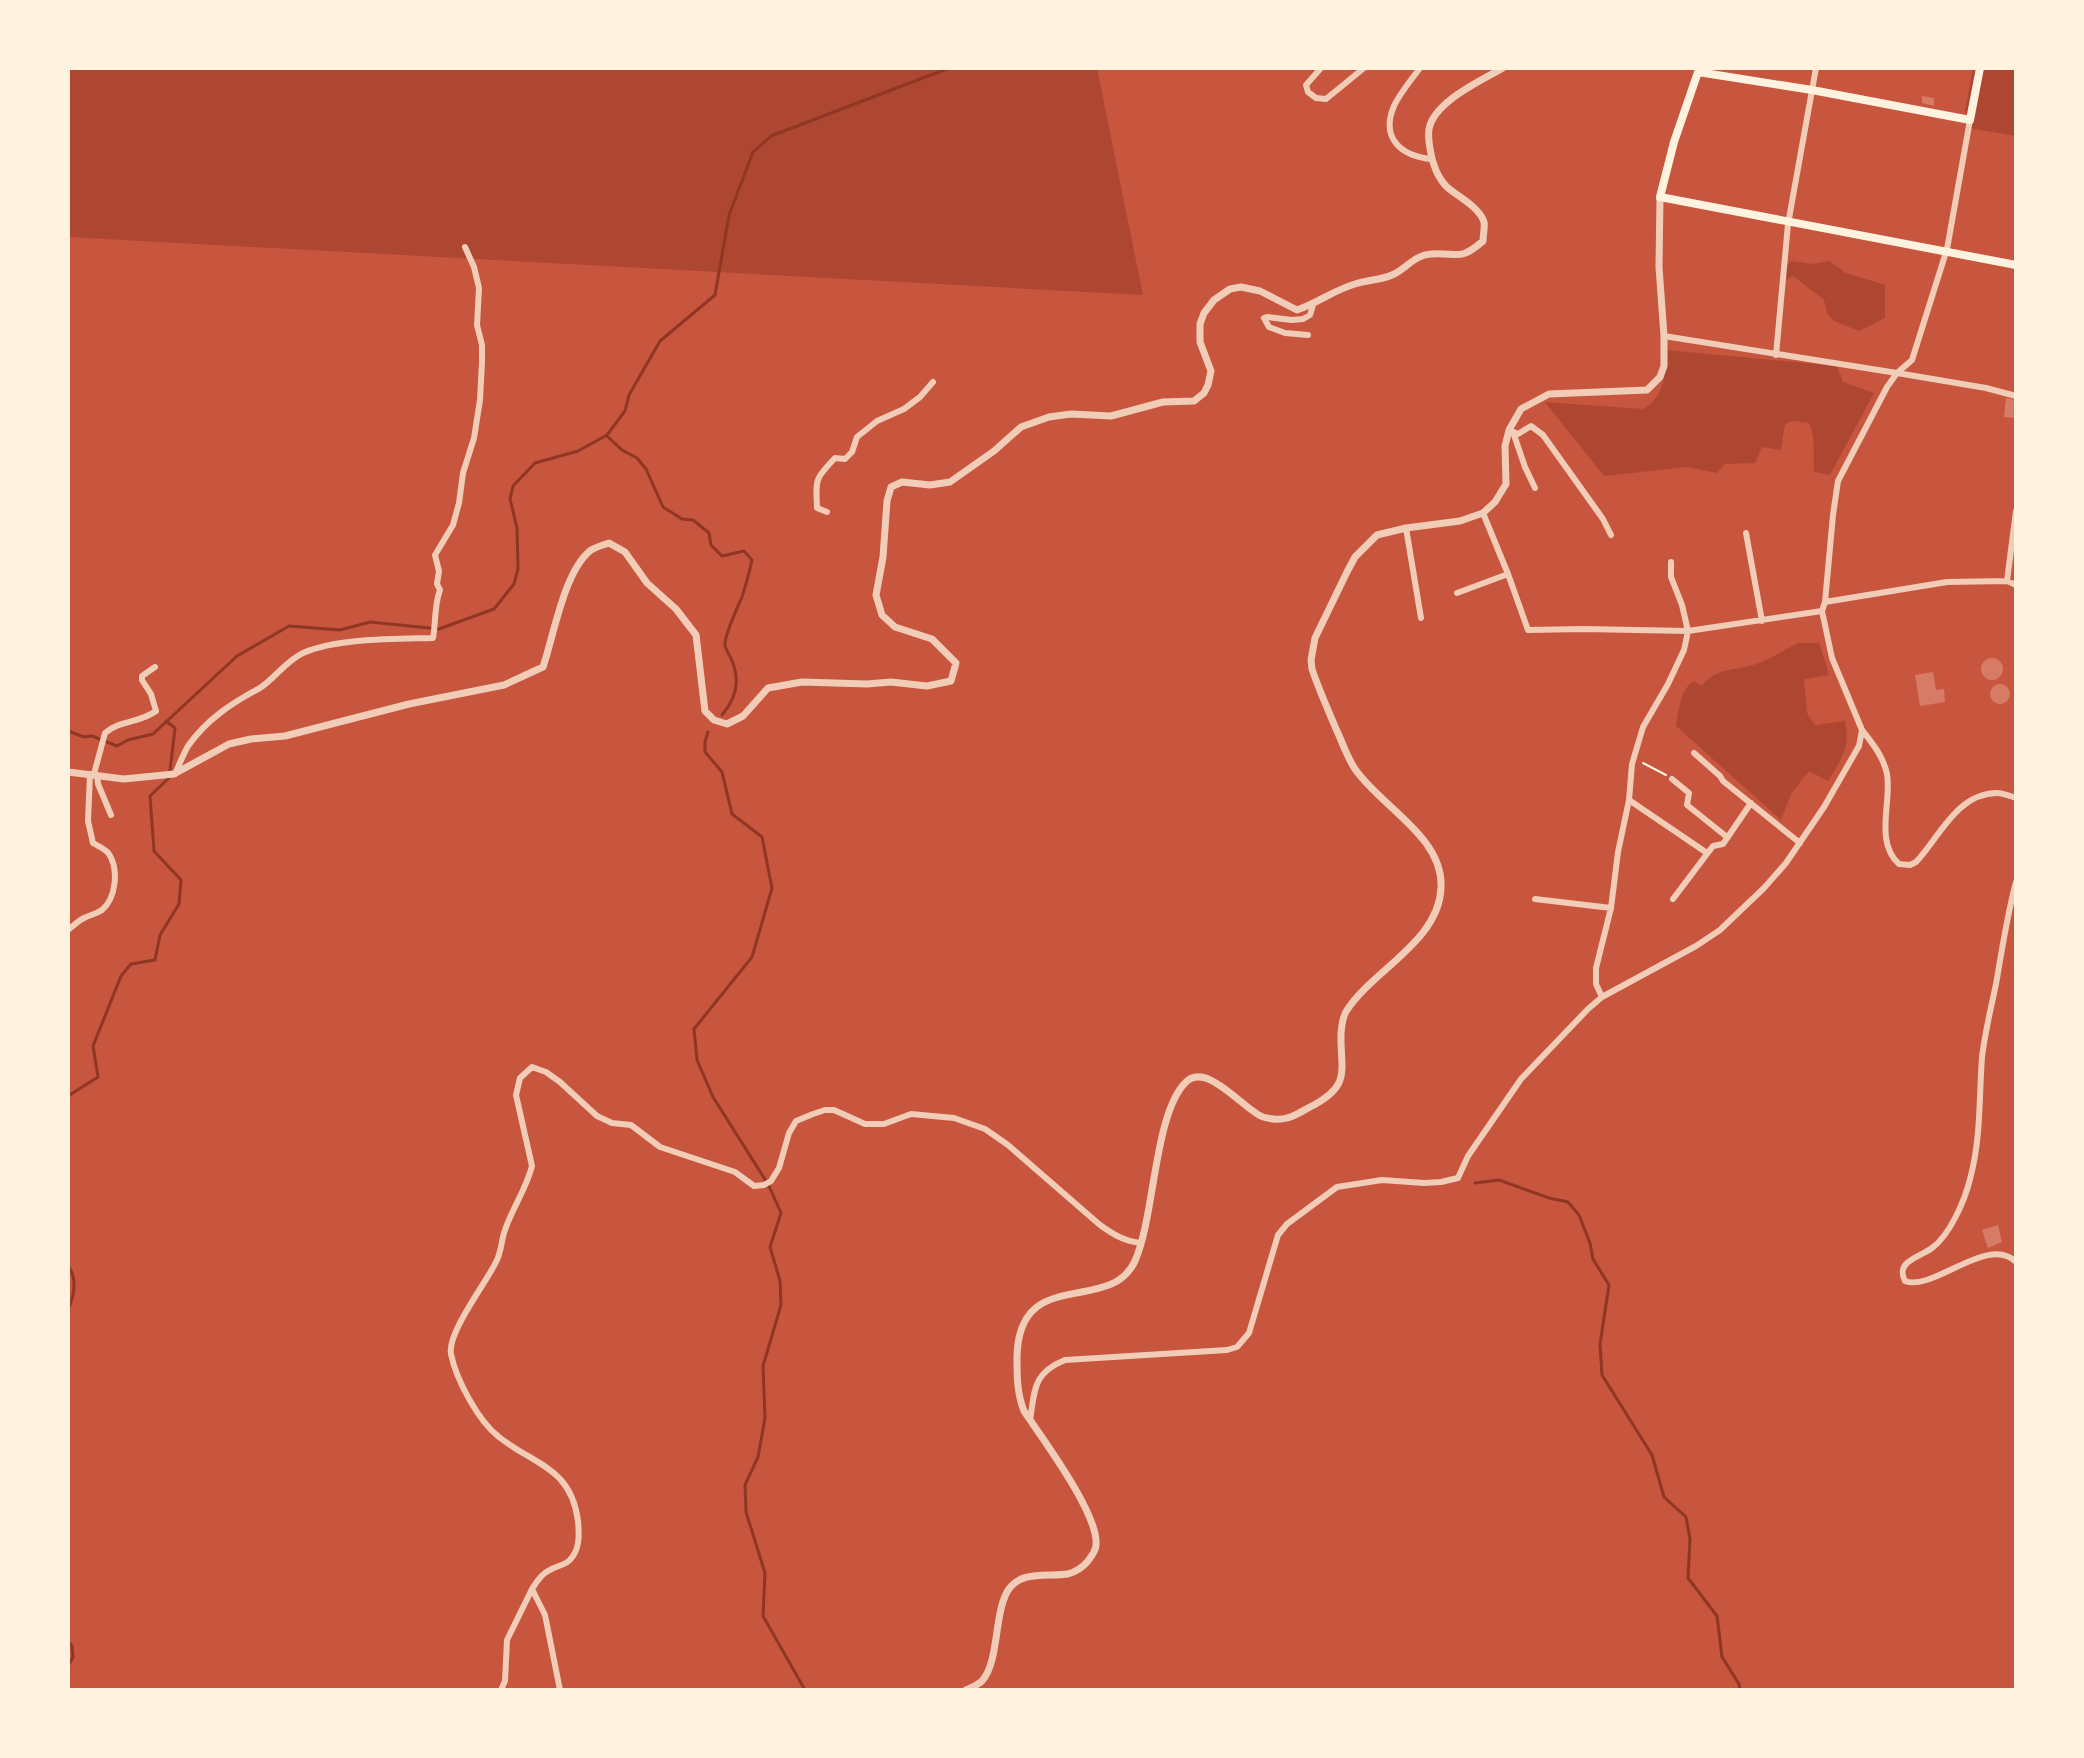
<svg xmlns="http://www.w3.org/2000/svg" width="2084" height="1758" font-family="'Varela Round',sans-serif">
<rect width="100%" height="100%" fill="#c8553d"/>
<path fill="#ae4732" d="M 68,68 L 1097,68 L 1143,295 L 68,237 Z
M 1973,68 L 2016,68 L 2016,136 L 1969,128 L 1970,119 L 1965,111 Z
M 1791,261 L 1813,264 L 1829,261 L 1846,273 L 1885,285 L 1885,318 L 1859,331 L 1834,321 L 1827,313 L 1824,300 L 1793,276 L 1785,280 L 1784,268 Z
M 1667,350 L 1837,366 L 1843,382 L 1874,393 L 1830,475 L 1814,472 C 1813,455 1816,439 1809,423 L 1792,421 L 1785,424 L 1781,450 L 1762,447 L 1755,463 L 1725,464 L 1717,473 L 1687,467 L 1604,476 L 1545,402 L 1643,409 C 1665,397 1666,372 1667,350 Z
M 1799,643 L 1819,643 L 1829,675 L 1804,679 L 1807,713 L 1815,725 L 1845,721 C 1851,746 1841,760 1828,781 L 1809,771 L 1791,794 L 1781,820 L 1676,726 C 1679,711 1680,689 1694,681 L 1702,686 C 1714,667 1739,671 1759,663 C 1773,658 1785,649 1799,643 Z"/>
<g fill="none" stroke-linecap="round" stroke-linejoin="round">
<path stroke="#8f3625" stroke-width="3" d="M 607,436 L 622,450 L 637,458 L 646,469 L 663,507 L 682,519 L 693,520 L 709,533 L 711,545 L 722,556 L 744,551 L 752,560 C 749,573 746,585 742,597 C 738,606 724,637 725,645 C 726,651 731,657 733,663 C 740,682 735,700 722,715
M 166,721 L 175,728 L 170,771
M 68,731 L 84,737 L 92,736 L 117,746 L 128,740 L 153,734 L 237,656 L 289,626 L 340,630 L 370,622 L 439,629 L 494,609 L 514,584 L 518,569 L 517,528 L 510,499 L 513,486 L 535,463 L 578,451 L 607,435 L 625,411 L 629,395 L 660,341 L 715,295 L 729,215 L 753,152 L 771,136 L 949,68
M 708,732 L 705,742 L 705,752 L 722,772 L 732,814 L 762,837 L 772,888 L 752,957 L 694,1029 L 697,1060 L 713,1097 L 766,1181
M 68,1096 L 98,1077 L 93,1046 L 121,976 L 131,964 L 155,960 L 160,935 L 179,904 L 181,880 L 154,851 L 150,796 L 169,778
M 1475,1183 L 1499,1180 L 1549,1198 L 1568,1202 L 1579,1215 L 1590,1243 L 1593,1259 L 1609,1285 L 1600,1344 L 1602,1375 L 1652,1455 L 1664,1497 L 1686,1517 L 1690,1539 L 1688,1578 L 1717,1616 L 1722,1657 L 1739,1684 L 1740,1690
M 769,1186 L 781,1213 L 770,1247 L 780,1281 L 781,1305 L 763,1366 L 765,1418 L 758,1457 L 745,1485 L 746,1512 L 765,1573 L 763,1616 L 805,1690
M 68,1266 C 78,1279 74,1296 68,1310
M 68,1641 L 72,1646 L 73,1657 L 68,1666"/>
</g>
<path fill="#d67c66" d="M 1922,96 L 1934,98 L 1934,106 L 1922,103 Z
M 2006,398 L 2016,400 L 2016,418 L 2004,417 Z
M1981 669a11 11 0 1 1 22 0a11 11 0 1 1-22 0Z
M 1933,672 L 1936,690 L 1944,689 L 1945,702 L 1920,706 L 1915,675 Z
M1990 694a10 10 0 1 1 20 0a10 10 0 1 1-20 0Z
M 1998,1225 L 2002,1242 L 1988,1248 L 1982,1230 Z"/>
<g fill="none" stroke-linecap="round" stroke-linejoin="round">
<path stroke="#fff3e0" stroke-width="2" d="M 1643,763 L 1666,775"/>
<path stroke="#f1ccb7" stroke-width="6" d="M 1321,68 L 1306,85 L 1308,92 L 1316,98 L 1326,99 L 1364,68
M 1420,68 C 1411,80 1400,93 1394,106 C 1380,139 1402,156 1431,159
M 1308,335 L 1285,333 L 1269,327 L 1264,318 L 1267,317 L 1292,320 L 1303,319 L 1310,315 L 1313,305
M 1664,336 L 1897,373 L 1986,388 L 2016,396
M 1776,355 L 1788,224 L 1816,68
M 1509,430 L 1518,434 L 1531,426 L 1543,435 L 1603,519 L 1611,535
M 1513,432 L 1525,467 L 1535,488
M 827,512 L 817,508 C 816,479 814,480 835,458 L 845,459 L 852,452 L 857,437 L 877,421 L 904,409 L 920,397 L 933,382
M 1483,513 L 1508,574 L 1528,630 L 1583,629 L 1688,631 L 1822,611 L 1825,602 L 1947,582 L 2007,581 L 2016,585
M 1406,528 L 1421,618
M 1746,533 L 1762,621
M 2007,581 L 2016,511
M 1457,593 L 1508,574
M 1825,602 L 1833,515 L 1838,481 L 1887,387 L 1897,373 L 1912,360 L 1947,249 L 1970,120
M 1862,730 C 1873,744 1883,756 1887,774 C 1892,801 1874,842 1899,864 L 1910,865 L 1916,862 C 1939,838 1957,793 1997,793 C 2003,793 2010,796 2016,798
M 1694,753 L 1720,776 L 1723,781 L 1800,843
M 94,774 L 105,733 C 120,720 140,723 156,711 L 151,694 L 142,680 L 142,676 L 155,667
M 175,774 C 179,765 183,755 188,746 C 207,719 232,703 260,688 C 275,678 286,661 303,653 C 337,638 396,639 433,638 C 436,622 434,606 440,590 L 437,584 L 439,571 L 435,555 L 453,525 L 459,503 L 463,473 L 474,438 L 480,400 L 482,362 L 482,345 L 477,325 L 479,288 L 474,267 L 465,247
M 97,775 L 98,784 L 111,815
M 1672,779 L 1689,793 L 1687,805 L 1727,837
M 1629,800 L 1707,853
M 2016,882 C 2007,915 2002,950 1996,984 C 1991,1008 1985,1032 1982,1057 C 1979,1098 1981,1139 1970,1179 C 1965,1200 1950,1235 1932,1248 C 1924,1254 1913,1257 1906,1264 C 1901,1270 1902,1275 1905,1281 C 1933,1292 1988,1234 2016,1262
M 1535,899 L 1611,908
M 1673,899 L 1713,846 L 1723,844 L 1751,803
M 68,930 C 73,926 78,921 84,918 C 90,915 96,914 102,910 C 116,898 119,870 109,854 C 106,849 98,846 93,843 L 88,821 L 90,774
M 1602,997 L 1596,984 L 1596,968 L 1611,908 L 1618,852 L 1629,800 L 1632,764 L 1643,727 L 1668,684 L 1684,650 L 1688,631 L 1682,605 L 1671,577 L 1671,562
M 1030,1420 C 1035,1389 1033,1373 1065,1360 L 1227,1350 L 1237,1347 L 1249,1333 L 1278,1235 L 1287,1224 L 1337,1187 L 1382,1180 L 1424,1183 L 1441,1182 L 1458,1178 L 1468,1156 L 1521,1079 L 1588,1009 L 1602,997 L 1696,946 L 1720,930 L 1764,888 L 1786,863 L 1824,807 L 1859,746 L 1862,730 L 1832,658 L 1822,611
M 532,1589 C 536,1583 541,1574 548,1571 C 557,1565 567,1566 573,1556 C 580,1546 579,1532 578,1521 C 571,1467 534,1465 499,1437 C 478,1421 456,1379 451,1354 C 447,1333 486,1283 496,1262 C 501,1253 501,1243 504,1233 C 511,1210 526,1190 532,1166 L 516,1095 L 520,1078 L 532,1067 L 546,1072 L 560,1082 L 597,1116 L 612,1123 L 631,1125 L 660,1147 L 735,1172 L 754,1186 L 764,1185 L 771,1181 L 779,1168 L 789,1133 L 796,1121 L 813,1114 L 825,1110 L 834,1110 L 865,1124 L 884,1124 L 911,1114 L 954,1118 L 985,1129 L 1008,1145 L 1100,1225 C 1114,1235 1124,1241 1141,1243
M 501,1690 L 505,1681 L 507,1640 L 532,1589 L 545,1615 L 560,1690"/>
<path stroke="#f1ccb7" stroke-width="7" d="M 68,772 L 124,779 L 174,774 L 229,744 L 251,739 L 285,736 L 409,704 L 504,685 L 543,667 C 554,635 564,571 591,550 C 596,547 603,545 609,543 L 625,552 L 647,583 L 676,609 L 696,635 L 705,711 L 714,720 L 727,724 L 743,716 L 768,688 L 802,682 L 867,684 L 891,682 L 927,686 L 951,681 L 956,663 L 932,639 L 895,627 L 882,615 L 876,595 L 883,557 L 887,501 L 891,487 L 902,482 L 930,485 L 950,482 L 994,451 L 1021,427 L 1049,417 L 1071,414 L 1111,416 L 1163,402 L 1194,401 L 1204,393 L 1208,385 L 1211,371 L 1200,342 L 1200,324 L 1204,313 L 1214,300 L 1230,289 L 1241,287 L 1260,291 L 1297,310 C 1318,303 1334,290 1355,284 C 1367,280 1381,280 1392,275 C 1406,269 1414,255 1431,254 C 1458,252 1459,262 1483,241 C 1483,236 1485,227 1484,222 C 1480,208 1459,197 1448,188 C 1438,179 1432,163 1430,149 C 1429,141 1427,133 1430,125 C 1439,100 1481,80 1503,68
M 966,1690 C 972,1687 978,1685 982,1681 C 999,1662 994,1616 1007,1592 C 1019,1570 1047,1577 1068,1574 C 1075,1572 1083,1567 1088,1561 C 1091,1557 1096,1550 1096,1545 C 1099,1514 1042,1438 1024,1411 C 1017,1394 1017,1376 1017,1358 C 1018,1264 1110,1316 1135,1261 C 1155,1216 1154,1113 1186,1082 C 1207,1061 1245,1111 1263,1117 C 1270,1119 1280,1120 1287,1118 C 1296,1116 1305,1109 1314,1105 C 1352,1084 1340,1070 1341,1033 C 1342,1025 1342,1017 1347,1010 C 1373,970 1439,941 1441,888 C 1444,837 1381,807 1355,769 C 1347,757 1343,744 1337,731 C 1328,710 1319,690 1312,669 L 1311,660 L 1315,638 L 1347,572 L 1355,557 L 1377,535 L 1406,528 L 1460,521 L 1483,513 L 1495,502 L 1506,484 L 1505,446 L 1509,430 L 1521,409 L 1549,394 L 1647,390 L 1660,377 L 1664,366 L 1664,336 L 1659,267 L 1660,197"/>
<path stroke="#fff3e0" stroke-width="8" d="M 1980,68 L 1970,120 L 1812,90 L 1698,72 L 1674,142 L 1660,197 L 2016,265"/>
</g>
<rect width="2084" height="1758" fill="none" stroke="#fff3e0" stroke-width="140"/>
</svg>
